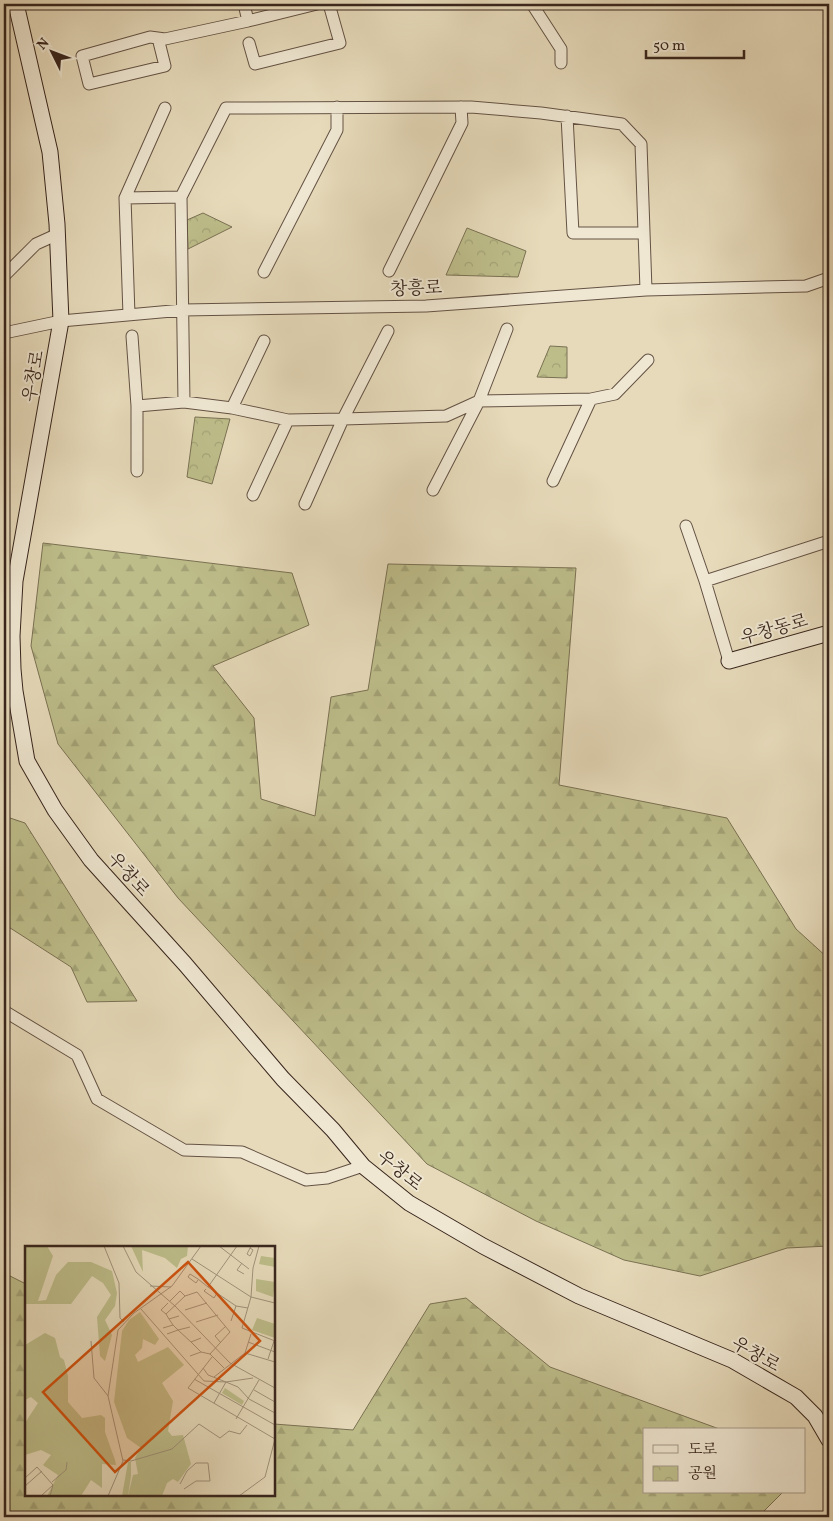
<svg xmlns="http://www.w3.org/2000/svg" width="833" height="1521" font-family="Vollkorn,'Noto Serif KR',serif">
<defs>
<pattern id="forest-firs" width="22" height="20" patternUnits="userSpaceOnUse" patternTransform="scale(1.25)"><rect width="22" height="20" fill="#bdbd8a"/><path d="M5 1l3.5 6h-7zM16 11l3.5 6h-7z" fill="#a3a276"/></pattern>
<pattern id="park-crowns" width="20" height="18" patternUnits="userSpaceOnUse" patternTransform="scale(1.25)"><rect width="20" height="18" fill="#bdbd8a"/><path d="M2 6a3 3 0 1 1 6 0M12 15a3 3 0 1 1 6 0" fill="none" stroke="#a3a276"/></pattern>
</defs>
<rect width="100%" height="100%" fill="#e6daba"/>
<filter id="stains"><feTurbulence type="fractalNoise" baseFrequency=".004" numOctaves="4"/><feColorMatrix values="0 0 0 0 .2 0 0 0 0 .09 0 0 0 0 .02 0 0 0 .5 -.17"/></filter>
<radialGradient id="worn" r=".72"><stop offset=".6" stop-color="#630" stop-opacity="0"/><stop offset="1" stop-color="#630" stop-opacity=".3"/></radialGradient>
<path fill="url(#forest-firs)" stroke="#7a7153" d="M 43,543 L 292,573 L 309,625 L 213,666 L 254,718 L 261,799 L 315,816 L 331,697 L 368,690 L 388,564 L 576,568 L 559,785 L 727,818 L 796,929 L 829,959 L 829,1246 L 787,1248 L 700,1276 L 624,1260 L 536,1221 L 427,1164 L 178,898 L 58,744 L 31,646 Z
M 4,816 L 25,823 L 137,1001 L 87,1002 L 71,967 L 4,924 Z
M 4,1273 L 26,1284 L 26,1495 L 274,1495 L 274,1424 L 353,1430 L 430,1304 L 466,1298 L 550,1367 L 722,1430 L 644,1430 L 644,1492 L 783,1492 L 758,1517 L 4,1517 Z"/>
<path fill="url(#park-crowns)" stroke="#7a7153" d="M 203,213 L 232,227 L 188,249 L 187,220 Z
M 467,228 L 526,251 L 518,277 L 446,275 Z
M 550,346 L 567,347 L 567,378 L 537,377 Z
M 195,417 L 230,419 L 212,484 L 187,477 Z"/>
<g fill="none" stroke-linecap="round" stroke-linejoin="round">
<defs>
<path id="street" d="M 244,4 L 248,21
M 532,4 L 561,49 L 561,63
M 158,38 L 165,66 L 89,84 L 82,56 L 150,37 L 165,39 L 248,21 L 317,4
M 249,43 L 255,64 L 340,43 L 329,4
M 567,116 L 573,233 L 643,233
M 125,198 L 165,108
M 389,271 L 462,123 L 461,107
M 264,272 L 337,130 L 337,107
M 4,276 L 36,244 L 58,234
M 129,315 L 125,198 L 181,197
M 507,329 L 479,401 L 591,399
M 388,331 L 343,419 L 446,416 L 479,401
M 4,333 L 61,321 L 183,310 L 426,306 L 646,290 L 806,286 L 829,278
M 132,336 L 137,406 L 184,402
M 264,341 L 232,408 L 288,420
M 137,406 L 137,471
M 232,408 L 184,402 L 181,197 L 226,108 L 471,107 L 541,113 L 622,124 L 641,144 L 646,290
M 553,481 L 591,399 L 615,394 L 648,360
M 433,490 L 479,401
M 253,495 L 288,420 L 343,419 L 305,504
M 686,526 L 705,581 L 729,661
M 705,581 L 829,541
M 4,693 L 15,691
M 4,1011 L 77,1055 L 97,1099 L 184,1150 L 242,1152 L 306,1180 L 327,1178 L 363,1166"/>
<path id="secondary" d="M 16,4 L 50,152 L 57,224 L 61,321 L 15,581 L 12,636 L 13,669 L 15,691 L 27,761 L 55,810 L 91,860 L 185,964 L 283,1079 L 333,1130 L 363,1166 L 409,1203 L 483,1246 L 579,1296 L 732,1360 L 796,1397 L 815,1416 L 829,1440
M 729,661 L 829,633"/>
</defs>
<use href="#street" stroke="#645244" stroke-width="13"/>
<use href="#secondary" stroke="#38251c" stroke-width="17"/>
<use href="#street" stroke="#efe7d2" stroke-width="11"/>
<use href="#secondary" stroke="#efe7d2" stroke-width="15"/>
</g>
<g text-anchor="middle" stroke-width="4" stroke-linejoin="round" paint-order="stroke">
<g font-size="18" fill="#38251c" stroke="#efe7d2">
<text transform="translate(416 288) rotate(-2)" y="6">창흥로</text>
<text transform="translate(33 376) rotate(-80)" y="6">우창로</text>
<text transform="translate(774 629) rotate(-16)" y="6">우창동로</text>
<text transform="translate(129 874) rotate(48)" y="6">우창로</text>
<text transform="translate(400 1170) rotate(39)" y="6">우창로</text>
<text transform="translate(756 1354) rotate(29)" y="6">우창로</text>
</g>
</g>
<g transform="translate(25 1246)">
<rect width="250" height="250" fill="#e6daba"/>
<path d="M 236,10 L 250,12 L 250,21 L 234,18 ZM 231,33 L 250,36 L 248,51 L 231,45 ZM 232,72 L 250,78 L 250,92 L 227,84 Z" fill="#bdbd8a"/>
<path d="M 0,0 L 22,0 L 28,10 L 13,55 L 21,54 L 31,29 L 43,16 L 66,16 L 87,25 L 92,47 L 90,60 L 80,74 L 87,89 L 80,115 L 75,110 L 72,71 L 86,49 L 78,37 L 67,30 L 46,58 L 0,58 ZM 106,0 L 163,0 L 162,10 L 156,13 L 152,22 L 140,12 L 117,4 L 118,26 ZM 115,66 L 134,93 L 130,99 L 118,93 L 117,102 L 110,109 L 113,116 L 143,101 L 159,119 L 137,137 L 148,155 L 143,185 L 147,190 L 158,189 L 166,218 L 153,236 L 148,233 L 142,237 L 137,250 L 103,250 L 108,229 L 113,228 L 110,212 L 116,202 L 102,192 L 89,156 L 97,85 L 104,74 ZM 20,87 L 30,92 L 35,111 L 39,114 L 43,130 L 43,156 L 57,172 L 76,169 L 80,172 L 80,186 L 90,214 L 91,219 L 77,218 L 77,242 L 66,234 L 56,250 L 22,250 L 33,229 L 18,219 L 26,209 L 16,204 L 0,209 L 0,177 L 13,157 L 6,151 L 0,154 L 0,99 Z" fill="#bdbd8a"/>
<path d="M 200,142 L 219,155 L 217,159 L 197,147 ZM 103,216 L 106,216 L 106,230 L 103,250 L 97,250 Z" fill="#bdbd8a"/>
<path fill="none" stroke="#a0927b" stroke-width="1" d="M 79,0 L 94,37 L 95,72 L 99,76M 98,0 L 111,26 L 150,60 L 205,117 L 250,142M 194,0 L 224,23M 234,0 L 228,22 L 226,51 L 217,82 L 250,95M 225,2 L 228,4 L 225,10 L 222,8 L 226,0M 167,13 L 226,51 L 250,57M 217,17 L 212,24 L 219,28M 173,34 L 171,37 L 163,31 L 165,28 L 173,33 L 183,41 L 211,60 L 223,62M 125,40 L 146,41M 183,41 L 212,0M 181,43 L 179,45 L 189,52 L 192,47M 145,55 L 155,45 L 160,50M 116,63 L 179,135 L 201,136 L 213,141 L 224,153 L 250,167M 160,64 L 182,57M 141,68 L 136,64 L 143,57M 144,73 L 141,68 L 160,50 L 172,46 L 205,86 L 185,108 L 199,122M 206,75 L 211,60M 171,76 L 193,69M 148,79 L 144,73 L 154,70M 165,81 L 153,84 L 166,96M 138,82 L 148,79 L 153,84 L 142,88M 176,92 L 166,96 L 176,106M 66,95 L 69,132 L 83,150M 223,96 L 250,106M 196,97 L 190,90 L 201,80M 220,107 L 226,88M 165,110 L 176,106 L 185,108M 243,113 L 249,95M 178,122 L 183,129 L 201,136 L 228,132M 189,131 L 220,107 L 250,116M 169,133 L 250,179M 163,142 L 187,111M 163,142 L 250,193 L 240,231 L 214,250M 229,144 L 250,156M 189,157 L 201,136M 211,173 L 234,134M 98,214 L 106,215 L 147,203 L 174,178 L 195,192 L 204,185 L 215,188 L 222,179M 0,232 L 12,221 L 28,239 L 25,250M 27,236 L 41,224 L 42,216M 155,238 L 162,225 L 171,217 L 183,217 L 185,235 L 171,235 L 159,243M 0,240 L 17,225M 16,250 L 28,239M 83,250 L 98,215 L 83,150 L 93,84 L 109,67 L 147,40 L 176,0"/>
<path fill="#ce510e" fill-opacity="0.15" stroke="#ce510e" stroke-width="2.5" d="M 163,16 L 235,95 L 90,226 L 18,146 Z"/>
<rect width="250" height="250" fill="none" stroke="#38251c" stroke-width="2.5"/>
</g>
<rect width="833" height="1521" fill="none" stroke="#e6daba" stroke-width="20"/>
<rect x="5" y="5" width="823" height="1511" fill="none" stroke="#38251c" stroke-width="2.5"/>
<rect x="10" y="10" width="813" height="1501" fill="none" stroke="#38251c"/>
<rect x="643" y="1428" width="162" height="65" fill="#efe7d2" stroke="#a69989"/>
<rect x="653" y="1445" width="25" height="8" fill="#efe7d2" stroke="#a69989"/>
<text x="688" y="1454" font-size="15" fill="#38251c">도로</text>
<rect x="653" y="1466" width="25" height="15" fill="url(#park-crowns)" stroke="#a69989"/>
<text x="688" y="1478" font-size="15" fill="#38251c">공원</text>
<g transform="translate(52 52) rotate(312)" stroke="#efe7d2" stroke-width="4" paint-order="stroke">
<path d="M0-4L9 19L0 12L-9 19Z" fill="#38251c"/>
<text y="-8" font-size="14" font-weight="bold" text-anchor="middle" fill="#38251c">N</text>
</g>
<path d="M646 50v8h98v-8" fill="none" stroke="#38251c" stroke-width="2.5"/>
<text x="653" y="50" font-size="15" fill="#38251c" stroke="#efe7d2" stroke-width="4" paint-order="stroke">50 m</text>
<rect width="100%" height="100%" filter="url(#stains)"/>
<rect width="100%" height="100%" fill="url(#worn)"/>
</svg>
